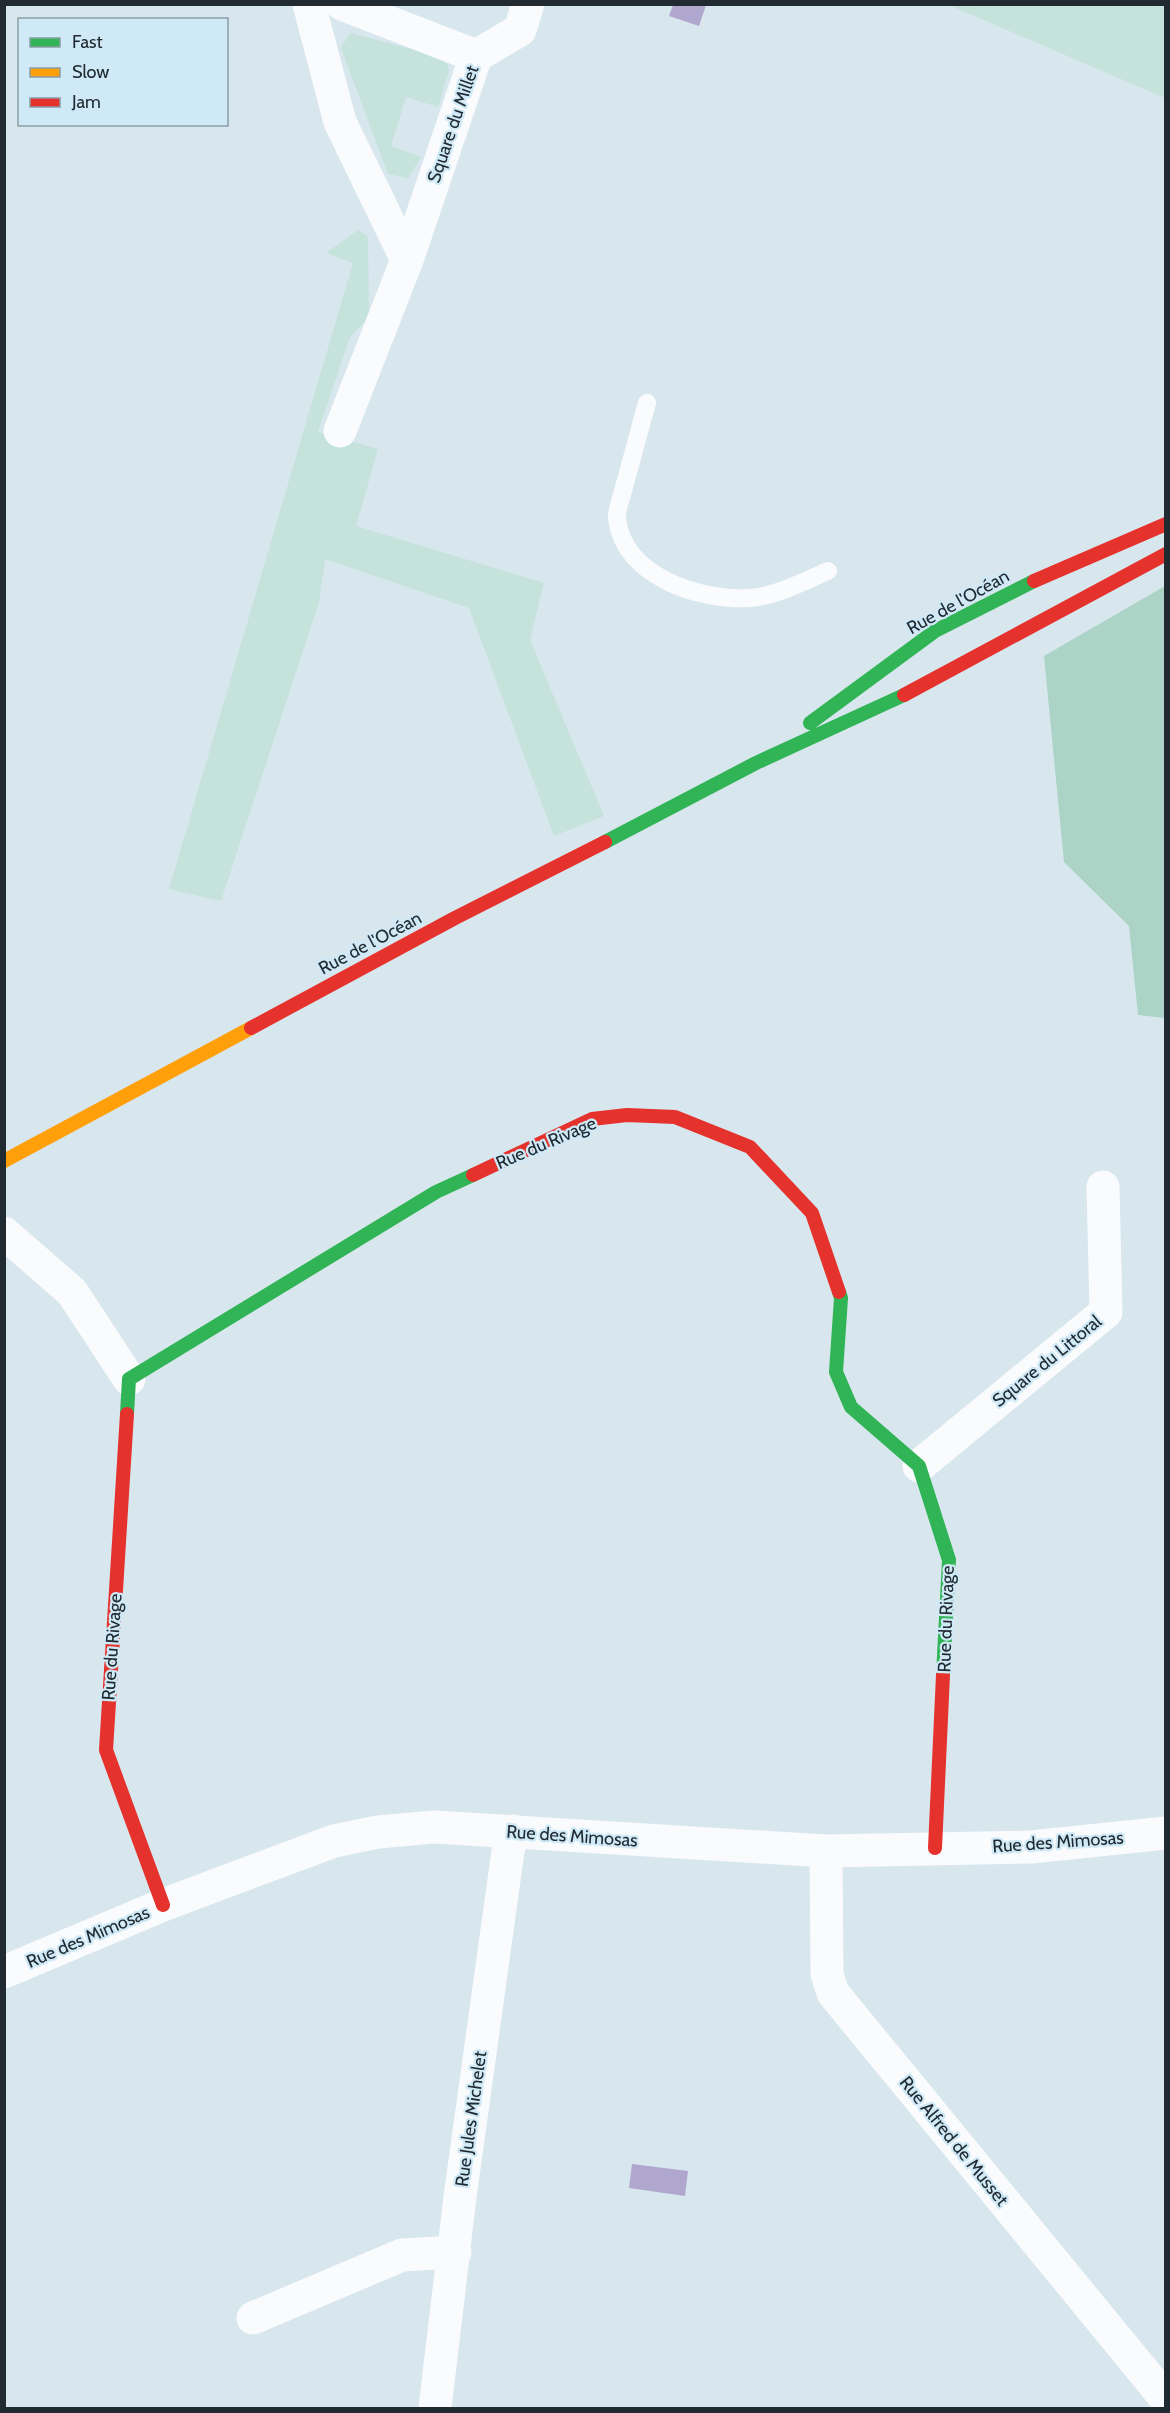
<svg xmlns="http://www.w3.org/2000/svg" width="1170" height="2413" font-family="Cabin,sans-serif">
<rect width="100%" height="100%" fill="#d8e6ee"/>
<path fill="#c5e3da" d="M 949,5 L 1165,5 L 1165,98 Z
M 350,33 L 445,58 L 449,71 L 438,107 L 406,97 L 391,146 L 421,157 L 408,178 L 388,174 L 341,48 Z
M 358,230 L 368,237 L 369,317 L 350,337 L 318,432 L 378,449 L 356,526 L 544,583 L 530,640 L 604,816 L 554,836 L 469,608 L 325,559 L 319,602 L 221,901 L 169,889 L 353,263 L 326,253 Z"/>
<path fill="#abd3c6" d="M 1165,586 L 1165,1018 L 1138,1015 L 1129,926 L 1064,862 L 1044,656 Z"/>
<path fill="#afa7cd" d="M 673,5 L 706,5 L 699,26 L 669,16 Z
M 632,2164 L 688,2171 L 685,2196 L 629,2188 Z"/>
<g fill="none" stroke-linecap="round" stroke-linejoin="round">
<path stroke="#f9fbfc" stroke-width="18" d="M 647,403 C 639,431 632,459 624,487 C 622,497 616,509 617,519 C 624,577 700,601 750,598 C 777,596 804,581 828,571"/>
<path stroke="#f9fbfc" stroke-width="33" d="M 309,4 L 340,122 L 407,260
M 476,56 L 520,30 L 528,4
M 340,431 L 407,260 L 476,56 L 342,4
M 4,1233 L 72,1292 L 129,1379
M 919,1466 L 1106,1312 L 1103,1187
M 826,1851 L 827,1974 L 833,1993 L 1166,2399
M 4,1972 L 163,1905 L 334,1841 L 378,1832 L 434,1827 L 826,1851 L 1031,1847 L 1166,1833
M 253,2318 L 402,2255 L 455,2252
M 435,2408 L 460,2197 L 508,1851 L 514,1831"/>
<path stroke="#30b455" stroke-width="14" d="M 810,723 L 935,631 L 1034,581
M 605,842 L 756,763 L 904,695
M 839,1292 L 841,1298 L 836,1372 L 851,1407 L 919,1466 L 949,1560 L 943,1675
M 127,1414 L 129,1379 L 436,1192 L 473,1175"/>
<path stroke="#ff9f0a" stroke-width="14" d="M 4,1161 L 251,1028"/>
<path stroke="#e5322d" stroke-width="14" d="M 1034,581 L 1166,524
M 904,695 L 1166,554
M 251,1028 L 455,918 L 605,842
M 473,1175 L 592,1119 L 627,1115 L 675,1117 L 750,1147 L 812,1213 L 839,1292
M 127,1414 L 106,1750 L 163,1905
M 935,1848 L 943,1675"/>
</g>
<g text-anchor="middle" stroke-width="4.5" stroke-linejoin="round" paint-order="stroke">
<g font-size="18" fill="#202a30" stroke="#cfe9f7">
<text transform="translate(453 124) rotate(-71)" y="6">Square du Millet</text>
<text transform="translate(958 602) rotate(-29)" y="6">Rue de l'Océan</text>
<text transform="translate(370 943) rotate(-28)" y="6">Rue de l'Océan</text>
<text transform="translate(546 1143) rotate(-23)" y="6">Rue du Rivage</text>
<text transform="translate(1047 1361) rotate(-39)" y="6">Square du Littoral</text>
<text transform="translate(946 1619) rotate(-88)" y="6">Rue du Rivage</text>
<text transform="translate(112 1647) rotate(-86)" y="6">Rue du Rivage</text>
<text transform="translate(572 1836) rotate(4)" y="6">Rue des Mimosas</text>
<text transform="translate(1058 1842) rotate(-4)" y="6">Rue des Mimosas</text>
<text transform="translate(88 1937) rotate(-23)" y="6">Rue des Mimosas</text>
<text transform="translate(471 2119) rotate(-82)" y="6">Rue Jules Michelet</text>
<text transform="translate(954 2141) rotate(51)" y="6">Rue Alfred de Musset</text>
</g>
</g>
<rect width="1170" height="2413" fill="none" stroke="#202a30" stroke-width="12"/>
<rect x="18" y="18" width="210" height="108" fill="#cfe9f7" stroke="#899da7" stroke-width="1.5"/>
<rect x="30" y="38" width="30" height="9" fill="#30b455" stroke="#899da7" stroke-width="1.5"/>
<text x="72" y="48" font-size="18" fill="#202a30">Fast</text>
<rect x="30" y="68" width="30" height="9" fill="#ff9f0a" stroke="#899da7" stroke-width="1.5"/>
<text x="72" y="78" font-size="18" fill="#202a30">Slow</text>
<rect x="30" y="98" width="30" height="9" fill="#e5322d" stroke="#899da7" stroke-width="1.5"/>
<text x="72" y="108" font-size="18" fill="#202a30">Jam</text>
</svg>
